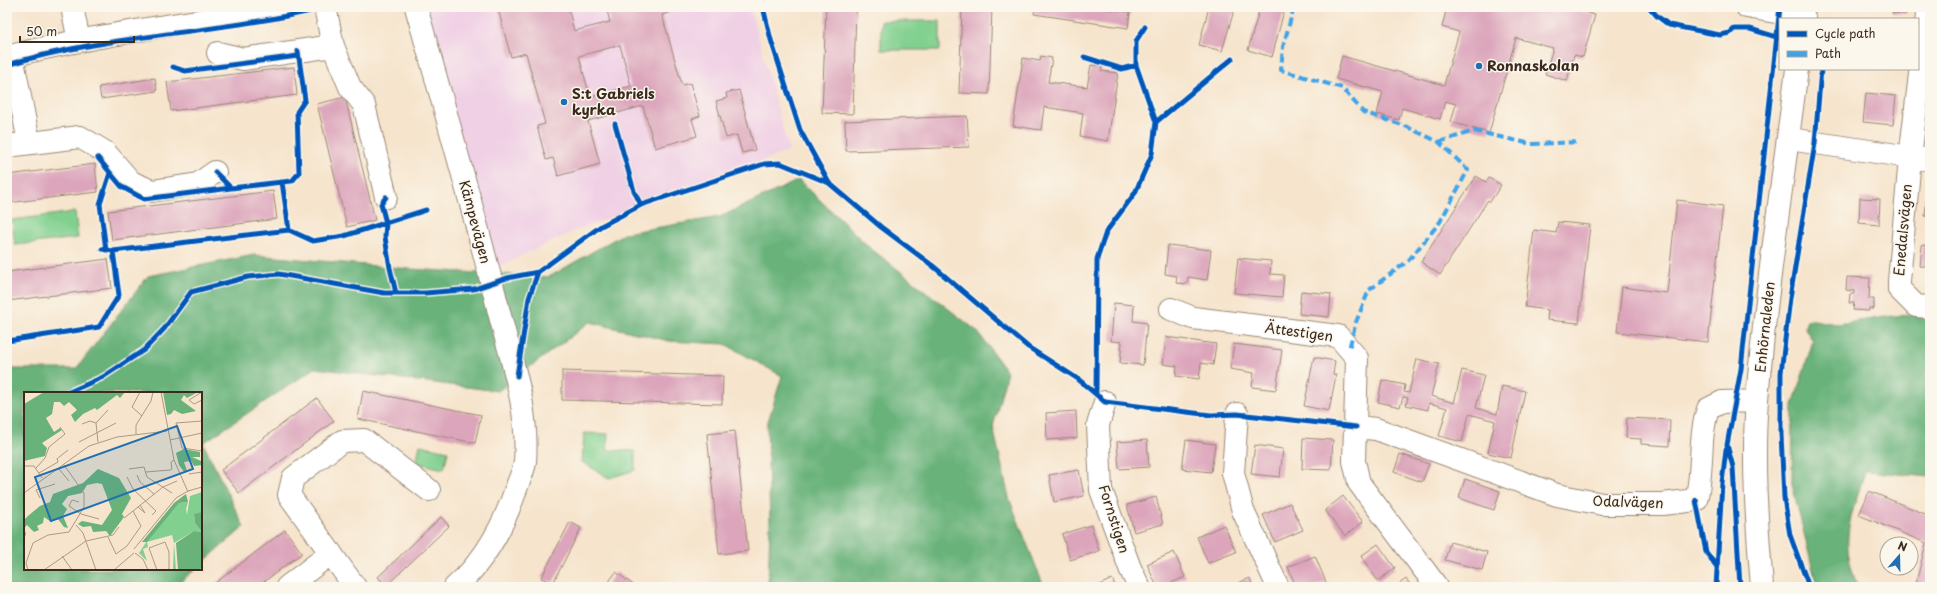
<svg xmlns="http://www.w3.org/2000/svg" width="1937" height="594" font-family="'Playpen Sans',sans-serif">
<rect width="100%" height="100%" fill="#fbf7ec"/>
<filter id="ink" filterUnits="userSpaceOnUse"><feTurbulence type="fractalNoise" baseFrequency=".025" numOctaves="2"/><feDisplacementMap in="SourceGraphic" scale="8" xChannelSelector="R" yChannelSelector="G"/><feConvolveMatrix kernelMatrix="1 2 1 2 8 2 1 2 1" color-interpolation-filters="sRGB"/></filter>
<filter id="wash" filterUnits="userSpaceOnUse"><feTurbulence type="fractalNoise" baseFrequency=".012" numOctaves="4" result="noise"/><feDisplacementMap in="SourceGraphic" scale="16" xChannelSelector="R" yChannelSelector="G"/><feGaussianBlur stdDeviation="0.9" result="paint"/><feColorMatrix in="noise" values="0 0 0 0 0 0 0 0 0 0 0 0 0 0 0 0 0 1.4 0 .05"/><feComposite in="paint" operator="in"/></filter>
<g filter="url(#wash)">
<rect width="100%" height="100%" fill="#f6e4cc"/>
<path fill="#f0d0e5" d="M 419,7 L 750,7 L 789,151 L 574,231 L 494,269 Z"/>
<path fill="#82d090" stroke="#5e7d57" d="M 881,21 L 940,21 L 940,50 L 881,50 Z
M 75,212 L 78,238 L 15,245 L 12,220 Z
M 584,433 L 608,434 L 607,450 L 635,451 L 635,470 L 609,478 L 582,462 Z
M 420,445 L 448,451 L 444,469 L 416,463 Z"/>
<path fill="#69b27a" stroke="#526e4c" d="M 799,180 L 870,248 L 977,331 L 1007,372 L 993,427 L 1009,498 L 1044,587 L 768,587 L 770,524 L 767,425 L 782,376 L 725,344 L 669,341 L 590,322 L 498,391 L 315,368 L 203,443 L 244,527 L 201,564 L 201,393 L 25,393 L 25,569 L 195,569 L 175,587 L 7,587 L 7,369 L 76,369 L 148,276 L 254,255 L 410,269 L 549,277 L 625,233 L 720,217 Z
M 1917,315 L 1930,317 L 1930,477 L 1865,471 C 1851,519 1838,538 1858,587 L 1817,587 L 1792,484 L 1793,405 L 1813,341 L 1805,328 L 1807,319 L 1837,324 L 1893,316 Z"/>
<g id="blocks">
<path fill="#dca5bb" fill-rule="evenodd" d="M 506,7 L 568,7 L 574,31 L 610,22 L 606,7 L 676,7 L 677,10 L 662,15 L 682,85 L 690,83 L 700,116 L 692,119 L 697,136 L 655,148 L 643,106 L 588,121 L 600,164 L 558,176 L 553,158 L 546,160 L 537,126 L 545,124 L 526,53 L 511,57 L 498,9 ZM 620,45 L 631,86 L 590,97 L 579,56 Z
M 826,7 L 856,7 L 853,114 L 822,113 Z
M 962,7 L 992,7 L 989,94 L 959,93 Z
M 1035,7 L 1092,7 L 1130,12 L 1128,28 L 1034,14 Z
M 1209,7 L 1235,7 L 1222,51 L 1199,45 Z
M 1260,7 L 1285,7 L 1272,57 L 1248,50 Z
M 1447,7 L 1566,7 L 1595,15 L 1583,57 L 1574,55 L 1567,81 L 1545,74 L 1553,48 L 1516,38 L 1489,133 L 1451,122 L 1456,104 L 1445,101 L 1440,119 L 1402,108 L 1399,120 L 1377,114 L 1383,92 L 1336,79 L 1342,56 L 1444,85 L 1459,32 L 1442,27 Z
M 1892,7 L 1907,7 L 1906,14 L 1892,13 Z
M 1041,56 L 1052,58 L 1048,82 L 1087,87 L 1091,65 L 1102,66 L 1101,71 L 1118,73 L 1108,141 L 1080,136 L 1083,113 L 1044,107 L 1041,130 L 1013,126 L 1023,58 L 1040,61 Z
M 294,67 L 297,95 L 171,111 L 167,82 Z
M 155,78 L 157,91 L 101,99 L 99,87 Z
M 739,90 L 755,150 L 742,153 L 737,135 L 726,138 L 716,101 L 727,98 L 726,93 Z
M 1866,93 L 1896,96 L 1893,125 L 1863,122 Z
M 345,97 L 375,220 L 347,227 L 317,104 Z
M 967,116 L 969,147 L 846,151 L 845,121 Z
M 95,164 L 98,192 L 7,203 L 7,175 Z
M 1476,176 L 1486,182 L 1489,178 L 1501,185 L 1490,202 L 1488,200 L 1440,275 L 1421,262 Z
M 273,191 L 277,219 L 112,240 L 108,211 Z
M 1927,193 L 1930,194 L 1930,217 L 1925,216 Z
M 1860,198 L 1880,199 L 1879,225 L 1859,223 Z
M 1677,200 L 1723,206 L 1708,342 L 1617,332 L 1622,287 L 1667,293 Z
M 1558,222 L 1590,225 L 1579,323 L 1547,320 L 1548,310 L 1525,307 L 1534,230 L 1556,233 Z
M 1168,245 L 1211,250 L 1207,280 L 1188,277 L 1187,284 L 1176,283 L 1177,276 L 1165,274 Z
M 1922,245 L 1930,246 L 1930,267 L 1920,266 Z
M 1238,258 L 1271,261 L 1270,274 L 1284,275 L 1282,297 L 1234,293 Z
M 108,259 L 112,288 L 7,301 L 7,272 Z
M 1847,277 L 1870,278 L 1869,299 L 1874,299 L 1874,309 L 1869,308 L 1869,311 L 1853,310 L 1854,303 L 1849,303 L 1850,294 L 1854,294 L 1854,291 L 1846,290 Z
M 1301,291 L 1331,294 L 1329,317 L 1299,314 Z
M 1114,303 L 1134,305 L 1133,321 L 1147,323 L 1143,365 L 1120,363 L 1122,342 L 1111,341 Z
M 1166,337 L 1216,344 L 1213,365 L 1201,363 L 1199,379 L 1176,376 L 1177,366 L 1163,364 Z
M 1234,344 L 1282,350 L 1276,390 L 1252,387 L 1254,373 L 1230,369 Z
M 1314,357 L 1335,361 L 1333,374 L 1336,375 L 1329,411 L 1304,406 Z
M 1417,359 L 1439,364 L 1431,396 L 1454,403 L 1462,370 L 1484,375 L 1476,408 L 1497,414 L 1502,386 L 1525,391 L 1511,458 L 1488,453 L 1495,421 L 1469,414 L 1462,442 L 1439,436 L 1447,408 L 1429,403 L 1428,410 L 1406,405 L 1408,398 L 1403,397 L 1400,407 L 1378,402 L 1382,380 L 1405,385 L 1404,392 L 1409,393 Z
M 562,371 L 723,376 L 722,404 L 562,400 Z
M 363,391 L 481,415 L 475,443 L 358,419 Z
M 317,398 L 334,421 L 239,493 L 221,470 Z
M 1076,411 L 1077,438 L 1047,440 L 1046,413 Z
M 1627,418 L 1670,420 L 1669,446 L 1641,444 L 1641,439 L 1626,438 Z
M 735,431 L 748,551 L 719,554 L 707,434 Z
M 1303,438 L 1333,440 L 1331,470 L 1302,469 Z
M 1147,440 L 1149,467 L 1119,469 L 1117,442 Z
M 1186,440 L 1215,444 L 1211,472 L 1182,469 Z
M 1255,445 L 1283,449 L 1280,477 L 1251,474 Z
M 1400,454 L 1429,464 L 1422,482 L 1394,472 Z
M 1079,470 L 1084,496 L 1054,502 L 1049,475 Z
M 1465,479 L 1500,491 L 1494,510 L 1459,498 Z
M 1869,491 L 1930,516 L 1930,587 L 1915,587 L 1926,543 L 1859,515 Z
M 1343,496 L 1363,522 L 1345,536 L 1325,510 Z
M 1156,497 L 1163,524 L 1134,532 L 1127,505 Z
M 1290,503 L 1303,530 L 1275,542 L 1263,515 Z
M 441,517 L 449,526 L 386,586 L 378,577 Z
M 570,522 L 581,528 L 553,583 L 541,578 Z
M 1091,525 L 1099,551 L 1070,560 L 1062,534 Z
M 1224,525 L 1236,552 L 1208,563 L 1197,537 Z
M 285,530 L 302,553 L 257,587 L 210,587 Z
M 1450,542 L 1487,552 L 1482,570 L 1445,560 Z
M 1378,544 L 1395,568 L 1378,581 L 1361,556 Z
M 1174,552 L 1185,577 L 1162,587 L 1157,587 L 1147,564 Z
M 1315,556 L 1326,582 L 1315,587 L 1296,587 L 1288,567 Z
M 616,572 L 636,587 L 605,587 Z
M 1250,578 L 1253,587 L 1229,587 Z
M 1112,579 L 1116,587 L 1095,587 Z
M 1406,579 L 1412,587 L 1395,587 Z
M 1518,584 L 1528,586 L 1528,587 L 1517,587 Z"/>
</g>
</g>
<g filter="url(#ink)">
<use href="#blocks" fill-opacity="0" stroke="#988775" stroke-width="1"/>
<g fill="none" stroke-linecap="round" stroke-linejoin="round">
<defs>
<path id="minor" d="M 72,7 L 79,41
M 325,7 L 333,46 L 350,87 L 364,105 L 386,197
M 416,7 C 444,107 473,207 498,308 C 511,361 529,406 525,462 C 524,470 520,478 517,486 C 505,523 486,560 455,587
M 1747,7 L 1804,17
M 1928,7 L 1910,158 L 1899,281 L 1899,289 L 1916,306 L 1930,307
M 218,53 L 243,59 L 333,46
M 12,56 L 29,142
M 7,57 C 95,34 186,25 276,7
M 1789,139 L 1930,160
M 7,146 L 80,137 L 105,152 L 131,182 L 152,191 L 198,184 L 215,172
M 1171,309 L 1193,318 L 1338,336 L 1357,358 L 1354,461 L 1359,483 L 1437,587
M 1105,402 L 1098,425 L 1101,490 L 1130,568 L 1139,587
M 1237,414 L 1233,473 L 1243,511 L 1278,587
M 1356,427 L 1376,429 L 1557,495 L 1602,504 L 1663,504 L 1696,500 C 1704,470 1698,439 1708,409 L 1722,402 L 1757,401
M 287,587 L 331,553
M 355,587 L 289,495 L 293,478 L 342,441 L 364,440 L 429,490
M 1762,587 C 1757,525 1752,462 1757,400 C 1766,289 1783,179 1797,69"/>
</defs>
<use href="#minor" stroke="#988775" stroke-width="24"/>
<use href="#minor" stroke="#fff" stroke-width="22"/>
<path stroke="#3fa3ea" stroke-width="4" stroke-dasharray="8 4" stroke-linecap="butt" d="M 1294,7 L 1283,47 L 1281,70 L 1342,88 L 1363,112 L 1405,126 L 1439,142 L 1468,170 L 1440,222 L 1408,261 L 1369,290 L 1356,322 L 1349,349
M 1439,142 L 1474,131 L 1531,144 L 1579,142"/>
<defs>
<path id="cycleway" d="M 763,7 L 771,40 L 800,130 L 829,183
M 1649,7 L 1657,16 L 1669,25 L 1720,35 L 1730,33 L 1734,29 L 1750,29 L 1780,38
M 1145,27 L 1136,41 L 1136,65 L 1156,122
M 1084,57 L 1122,69 L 1136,65
M 7,65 C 111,33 222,34 327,7
M 173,67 L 185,71 L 298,56
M 615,124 L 634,191 L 641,205
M 98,158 L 122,187 L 144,199 L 231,188
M 215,172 L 231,188 L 282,182 L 289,230
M 282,182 L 292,181 L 299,173 L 297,112 L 305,100 L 298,51
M 386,197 L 381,204 L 386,223 L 385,237 L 390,268 L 396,293
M 102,249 L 113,251 L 289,230 L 313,241 L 344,236 L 426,210
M 106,250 L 100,204 L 110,173
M 7,341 L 99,327 L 119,295 L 113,251
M 517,376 L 529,298 L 538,272
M 67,393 L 103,377 L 144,350 L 164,329 L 191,292 L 248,277 L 279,274 L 384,293 L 425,293 L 474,289 L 507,278 L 538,272 L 601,226 L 641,205 L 764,164 L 780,163 L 829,183 L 881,227 L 933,266 L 1028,347 L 1078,379 L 1105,402 L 1211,415 L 1237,414 L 1356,427
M 1096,394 L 1097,259 L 1106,232 L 1135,193 L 1152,154 L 1156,122 L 1232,59
M 1696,500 L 1706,552 L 1717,567
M 1716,587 L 1722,483 L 1726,449
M 1740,587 L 1733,467 L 1727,445 L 1741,369 L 1780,7
M 1809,587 L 1790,535 L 1784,498 L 1781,434 L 1781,373 L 1790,298 L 1815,143 L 1821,69"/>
</defs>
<use href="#cycleway" stroke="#fbf7ec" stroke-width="8"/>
<use href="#cycleway" stroke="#0057b8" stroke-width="5"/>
</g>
</g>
<g fill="#1f6fb2" stroke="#fbf7ec" stroke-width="1.5">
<circle cx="1479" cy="66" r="4"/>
<circle cx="564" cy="102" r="4"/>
</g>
<g text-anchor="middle" stroke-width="3" stroke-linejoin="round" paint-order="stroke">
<g font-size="14" font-weight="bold" fill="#3b2a1e" stroke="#fbf7ec" text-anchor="start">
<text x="1487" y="71">Ronnaskolan</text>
<text x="572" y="99">S:t Gabriels<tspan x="572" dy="16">kyrka</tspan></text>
</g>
<g font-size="14" fill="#3b2a1e" stroke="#fbf7ec">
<text transform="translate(475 222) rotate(75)" y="5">Kämpevägen</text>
<text transform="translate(1903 230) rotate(-85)" y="5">Enedalsvägen</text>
<text transform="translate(1765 327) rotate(-84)" y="5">Enhörnaleden</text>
<text transform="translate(1299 332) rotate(8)" y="5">Ättestigen</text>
<text transform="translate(1628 502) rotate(2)" y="5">Odalvägen</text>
<text transform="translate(1114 519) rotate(72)" y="5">Fornstigen</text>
</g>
</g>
<g transform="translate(24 392)">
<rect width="178" height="178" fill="#f6e4cc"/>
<path d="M 178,100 L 178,120 L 170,123 L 171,131 L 178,140 L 170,139 L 150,151 L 152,178 L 149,177 L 150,151 L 148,143 L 123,150 L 124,155 L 119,157 L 123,169 L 115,161 L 127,143 L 155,111 L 164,110 L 162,117 L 163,123 L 166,104 Z" fill="#82d090"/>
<path d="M 20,0 L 101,0 L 96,6 L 93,3 L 73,18 L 71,16 L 59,22 L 51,30 L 47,23 L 53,18 L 45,10 L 40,14 L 36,10 L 30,10 L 28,22 L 22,26 L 30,40 L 36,36 L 38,38 L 18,51 L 23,56 L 21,64 L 0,69 L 0,12 ZM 139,0 L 174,0 L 163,6 L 160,3 L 157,8 L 172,19 L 158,22 L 150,18 L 147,22 L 143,23 ZM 160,57 L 176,60 L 176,65 L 168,65 L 177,69 L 178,73 L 170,74 L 167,69 L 160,70 L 163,79 L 161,81 L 155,73 L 152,61 ZM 74,77 L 95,86 L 107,106 L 98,122 L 100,125 L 86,144 L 82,139 L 69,140 L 67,134 L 59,135 L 54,132 L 58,129 L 78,133 L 88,118 L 78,92 L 73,91 L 63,93 L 58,101 L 44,104 L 38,112 L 43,117 L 39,124 L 44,136 L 40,135 L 34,127 L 27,130 L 20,125 L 19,131 L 13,134 L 15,138 L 10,140 L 3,133 L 0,136 L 2,142 L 0,148 L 0,128 L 4,124 L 16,114 L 26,110 L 29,102 L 59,91 ZM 162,102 L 164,110 L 155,111 L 123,150 L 118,150 L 150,111 ZM 178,120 L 178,174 L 176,178 L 154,178 L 152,151 L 170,139 L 178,140 L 171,131 L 170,122 Z" fill="#69b27a"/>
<path fill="none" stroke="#ab9a86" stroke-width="1" d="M 116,0 L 108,15 L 118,24M 137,0 L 150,68 L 164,100M 178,0 L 165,8 L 170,12 L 178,8M 178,29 L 152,31 L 158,56 L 178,59M 58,32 L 66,29 L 72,31M 112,42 L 112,33 L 127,9 L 129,0M 146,48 L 178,41M 55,50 L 92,31M 74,50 L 72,31 L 84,18M 34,66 L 44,58M 0,74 L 10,74 L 18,86M 12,76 L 21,66 L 25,55 L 41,42 L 36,35M 35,77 L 45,89M 105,77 L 120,75 L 123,85 L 148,101M 122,80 L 146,78 L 148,77 L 147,70 L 150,68M 15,81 L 34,70 L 33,66M 165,82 L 178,80M 113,83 L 116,90 L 130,102M 103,85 L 109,97 L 132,119 L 128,123M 0,101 L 65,54 L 93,45 L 143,39M 16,106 L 12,98 L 31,92M 55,110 L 48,108 L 45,114 L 57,122 L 75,127M 114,115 L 121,121 L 116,113M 109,119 L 139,95 L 153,89M 52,133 L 59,141 L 72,178M 84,145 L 92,162 L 103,154 L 117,134 L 109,119 L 100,126M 110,157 L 152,106 L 164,99 L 178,95M 111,161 L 119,167 L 124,178M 38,164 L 48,178M 4,178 L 2,171 L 9,151 L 24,143 L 45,140 L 60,115 L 60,101 L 40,73M 20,178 L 62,149 L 89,143 L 95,135M 90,178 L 110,161M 133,178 L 125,156 L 141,150 L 145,160 L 145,177 L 142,178"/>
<path fill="#1f6fb2" fill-opacity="0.15" stroke="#1f6fb2" stroke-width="2" d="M 153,34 L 169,77 L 27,129 L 11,85 Z"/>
<rect width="178" height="178" fill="none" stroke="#3b2a1e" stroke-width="2"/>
</g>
<rect width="1937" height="594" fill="none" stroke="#fbf7ec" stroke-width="24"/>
<rect x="1779" y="18" width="140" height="52" fill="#fbf7ec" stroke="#aea59a"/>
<rect x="1787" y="31" width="20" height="6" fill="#0057b8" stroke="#aea59a"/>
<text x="1815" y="38" font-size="12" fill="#3b2a1e">Cycle path</text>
<rect x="1787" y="51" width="20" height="6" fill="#3fa3ea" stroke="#aea59a"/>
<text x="1815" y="58" font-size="12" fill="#3b2a1e">Path</text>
<g transform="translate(1899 556) rotate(20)"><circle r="19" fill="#fbf7ec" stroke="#aea59a"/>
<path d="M0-3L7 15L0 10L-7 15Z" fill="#1f6fb2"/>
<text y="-6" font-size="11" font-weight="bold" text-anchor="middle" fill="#3b2a1e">N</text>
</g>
<path d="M20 36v6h114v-6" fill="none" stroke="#3b2a1e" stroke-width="2"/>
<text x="26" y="36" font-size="12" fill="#3b2a1e" stroke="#fbf7ec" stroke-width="3" paint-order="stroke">50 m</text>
</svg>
